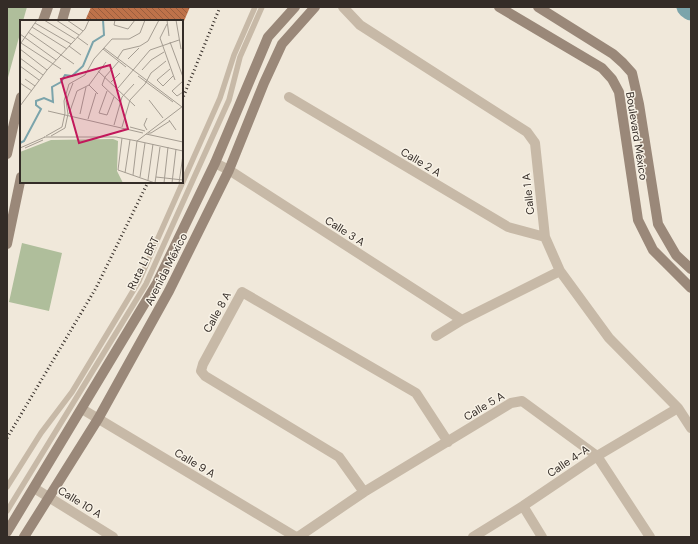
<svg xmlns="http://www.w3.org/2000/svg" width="698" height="544" font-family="'DM Sans',sans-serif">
<defs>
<pattern id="building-back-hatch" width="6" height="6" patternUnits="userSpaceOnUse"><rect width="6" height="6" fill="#be724a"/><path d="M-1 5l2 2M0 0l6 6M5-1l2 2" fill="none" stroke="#9b5e3e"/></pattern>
</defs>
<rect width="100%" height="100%" fill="#f0e8da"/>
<path fill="#afbe9b" d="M 7,7 L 27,7 L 23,21 L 21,21 L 21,30 L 7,81 Z
M 22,243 L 62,253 L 49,311 L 9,302 Z"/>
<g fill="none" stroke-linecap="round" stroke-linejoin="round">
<path stroke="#7ba4ab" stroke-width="21" d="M 687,7 L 691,10"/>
</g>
<path fill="url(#building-back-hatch)" d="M 91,7 L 190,7 L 184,21 L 85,21 Z"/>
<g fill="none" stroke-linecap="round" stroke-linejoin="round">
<path stroke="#c7b9a7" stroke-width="5.5" d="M 7,487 L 41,433 L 72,392 L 139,281 L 220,98 L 234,55 L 255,7
M 7,511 L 146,284 L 229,100 L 240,57 L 262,7"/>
<path stroke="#c7b9a7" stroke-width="10" d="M 343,7 L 360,25 L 527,132 L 535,143 L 545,237 L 560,271 L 609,338 L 678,408 L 691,428
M 289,97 L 508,227 L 545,237
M 215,163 L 229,170 L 462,320
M 436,336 L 462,320 L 560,271
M 82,409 L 296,537
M 34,488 L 113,537
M 364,492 L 339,457 L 205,376 L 201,371 L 203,364 L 242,292 L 416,393 L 448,442
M 523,506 L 542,537
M 298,537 L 364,492 L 511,403 L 522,401 L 597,456 L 650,537
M 473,537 L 523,506 L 597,456 L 678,408"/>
<path stroke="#9a8879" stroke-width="10" d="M 499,7 L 602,68 L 612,79 L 619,92 L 638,220 L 653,250 L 691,288
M 538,7 L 613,54 L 623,63 L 632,73 L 639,104 L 658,224 L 676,255 L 691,269
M 43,21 L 48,7
M 62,21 L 66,7
M 7,154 L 14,123 L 21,97
M 7,244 L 21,177
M 7,532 L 157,283 L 215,163 L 268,37 L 295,7
M 24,537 L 98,419 L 169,291 L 229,170 L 264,83 L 282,44 L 315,7"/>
<path stroke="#342c27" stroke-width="3" stroke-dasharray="1 3" stroke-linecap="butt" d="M 182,100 L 220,7
M 7,438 L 96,288 L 148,182"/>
</g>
<g text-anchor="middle" stroke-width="3" stroke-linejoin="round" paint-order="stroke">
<g font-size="11" fill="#342c27" stroke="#f8f2e6">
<text transform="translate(637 136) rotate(81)" y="4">Boulevard México</text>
<text transform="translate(421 162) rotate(31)" y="4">Calle 2 A</text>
<text transform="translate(528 194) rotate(-96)" y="4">Calle 1 A</text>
<text transform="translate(345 231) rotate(33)" y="4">Calle 3 A</text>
<text transform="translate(143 263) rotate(-64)" y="4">Ruta L1 BRT</text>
<text transform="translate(166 269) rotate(-63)" y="4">Avenida México</text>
<text transform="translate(217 312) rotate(-61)" y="4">Calle 8 A</text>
<text transform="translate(484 406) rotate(-31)" y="4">Calle 5 A</text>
<text transform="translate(568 461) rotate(-34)" y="4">Calle 4-A</text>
<text transform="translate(195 463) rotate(31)" y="4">Calle 9 A</text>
<text transform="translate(80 502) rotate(32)" y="4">Calle 10 A</text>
</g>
</g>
<g transform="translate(20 20)">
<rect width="163" height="163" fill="#f0e8da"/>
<path d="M 93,119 L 98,121 L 97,151 L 103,163 L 0,163 L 0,132 L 31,120 Z" fill="#afbe9b"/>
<path fill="none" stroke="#7ba4ab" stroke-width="2" d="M 0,123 L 4,121 L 21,89 L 16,85 L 16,81 L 24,78 L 33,82 L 32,67 L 41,62 L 45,55 L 52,56 L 63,46 L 73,22 L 84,15 L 83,0"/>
<path fill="none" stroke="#a59d92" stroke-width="1" d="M 24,0 L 55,19M 36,0 L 59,15M 47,0 L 63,11M 95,0 L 94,5 L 108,9 L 115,0M 147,0 L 149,16M 156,0 L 161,29M 15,3 L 51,24M 147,4 L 140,18 L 155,60M 12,7 L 47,29M 8,12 L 54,44M 0,14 L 36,40M 57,17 L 68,25M 150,22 L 163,57M 1,23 L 41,49M 1,23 L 17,0M 49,26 L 61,35M 84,28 L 162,87M 0,29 L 27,50M 83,29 L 106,47M 0,38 L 23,55M 97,39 L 103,30 L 120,26 L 128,21 L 139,0M 108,39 L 119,28M 99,41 L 85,57 L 82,65 L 100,82M 0,46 L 19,60M 150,49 L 137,60 L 143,66 L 153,56M 122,50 L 131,40 L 144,32M 78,51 L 115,86M 118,56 L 153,82M 5,59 L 15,66M 163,61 L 152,71 L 157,76 L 163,72M 91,62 L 100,53M 0,63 L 12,71M 69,65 L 78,74M 98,68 L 130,30 L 159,20M 87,71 L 79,93 L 87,95 L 94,77M 129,80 L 143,98M 0,86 L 27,50 L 65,9 L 69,0M 28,91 L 123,113M 49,94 L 57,71 L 69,65 L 86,42M 60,94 L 66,67M 127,98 L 124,105 L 127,110M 68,99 L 76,73M 149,100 L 156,110M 94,105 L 102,77 L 114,64M 102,107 L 110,80 L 125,64 L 131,53 L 146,41M 110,107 L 125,111M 128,113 L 131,113 L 150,101M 126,114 L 163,122M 26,116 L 42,107 L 45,93 L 44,81 L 49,64 L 65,55 L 74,39 L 92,19 L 109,19 L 120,13 L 125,0M 31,116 L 45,108 L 48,94 L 46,81 L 53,63M 24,117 L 96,117 L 117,121 L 163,86M 102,118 L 98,150 L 135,163M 0,128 L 25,117M 5,128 L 23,120M 105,153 L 110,120M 113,155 L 117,121 L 163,131M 120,157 L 125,123M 136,157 L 163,160M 128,160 L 133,124M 135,163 L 140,127M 144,163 L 148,127M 152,163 L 156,129M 159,163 L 163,135"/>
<path fill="#c2185b" fill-opacity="0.15" stroke="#c2185b" stroke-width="2" d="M 90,45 L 108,109 L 59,123 L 41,59 Z"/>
<rect width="163" height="163" fill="none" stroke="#342c27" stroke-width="2"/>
</g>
<rect width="698" height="544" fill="none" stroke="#342c27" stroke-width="16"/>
</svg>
